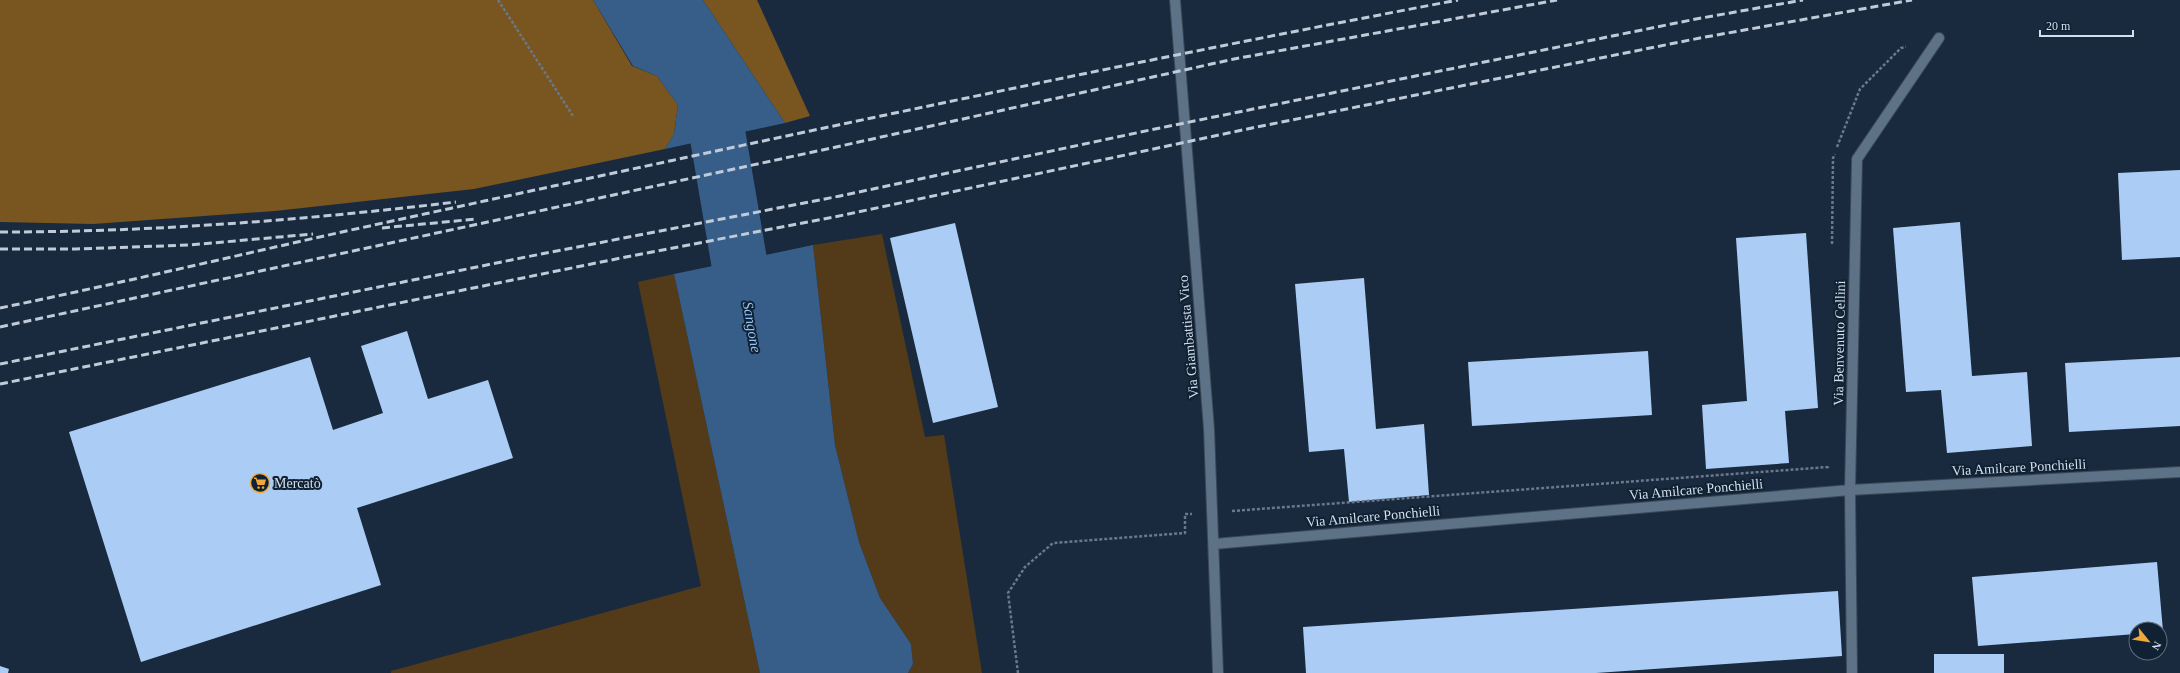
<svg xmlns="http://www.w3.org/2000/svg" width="2180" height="673" font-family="Georgia,serif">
<rect width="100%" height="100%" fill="#192a3e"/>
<path fill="#533b19" d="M 882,234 L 925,437 L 944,435 L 982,673 L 908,673 L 913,664 L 911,644 L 880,598 L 859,542 L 835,445 L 813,245 Z
M 674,274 L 760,673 L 391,673 L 391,671 L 701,586 L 638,282 Z"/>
<path fill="#795520" d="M 0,0 L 593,0 L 632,66 L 657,76 L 678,105 L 674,134 L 665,149 L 474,189 L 275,211 L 93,224 L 0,222 Z
M 703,0 L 757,0 L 810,116 L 785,123 Z"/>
<path fill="#375e89" d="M 593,0 L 703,0 L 785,123 L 665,149 L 674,134 L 678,105 L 657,76 L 633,66 Z
M 813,245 L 835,445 L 859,542 L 880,598 L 911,644 L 913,664 L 908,673 L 760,673 L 674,274 Z"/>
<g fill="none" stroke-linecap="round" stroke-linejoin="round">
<path stroke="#375e89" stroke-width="56" d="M 643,0 L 692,69 L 714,114 L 752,337"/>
</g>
<path fill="#abcdf5" d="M 2180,170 L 2180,257 L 2122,260 L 2118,173 Z
M 1960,222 L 1972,376 L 2027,372 L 2032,446 L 1947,453 L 1941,390 L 1906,392 L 1893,228 Z
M 955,223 L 998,407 L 933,423 L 890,238 Z
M 1806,233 L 1818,408 L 1785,411 L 1789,463 L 1706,469 L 1702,405 L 1747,401 L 1736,238 Z
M 1364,278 L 1376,429 L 1424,424 L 1429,495 L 1349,502 L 1344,449 L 1309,452 L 1295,284 Z
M 407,331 L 428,399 L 488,380 L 513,458 L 357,508 L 381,585 L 141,662 L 69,432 L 310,357 L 333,430 L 383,413 L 361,346 Z
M 1648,351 L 1652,415 L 1472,426 L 1468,362 Z
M 2180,357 L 2180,426 L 2069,432 L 2065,363 Z
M 2157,562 L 2163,631 L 2160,632 L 2160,629 L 2136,629 L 2136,634 L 1978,646 L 1972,577 Z
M 1838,591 L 1842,656 L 1596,673 L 1306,673 L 1303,627 Z
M 1934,654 L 2004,654 L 2004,673 L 1934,673 Z
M 0,666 L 9,669 L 8,673 L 0,673 Z"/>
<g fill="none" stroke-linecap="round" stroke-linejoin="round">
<defs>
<path id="street" d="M 1175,0 L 1209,429 L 1218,673
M 1214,544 L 1850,490 L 2180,472
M 1852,673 L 1850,490 L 1857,159 L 1939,38"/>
</defs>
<use href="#street" stroke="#3a4758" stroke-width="12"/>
<path stroke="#6a7889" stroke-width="2.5" stroke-dasharray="3 2" stroke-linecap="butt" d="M 498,0 L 573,116
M 1837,147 L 1860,89 L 1901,48 L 1906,47
M 1832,244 L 1833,158 L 1835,154
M 1232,511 L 1828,467 L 1828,465
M 1018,673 L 1008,593 L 1025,567 L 1053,543 L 1185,533 L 1185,514 L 1192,514"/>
<use href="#street" stroke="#5d7187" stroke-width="10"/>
<path stroke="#bfcbd9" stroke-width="3" stroke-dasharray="8 4" stroke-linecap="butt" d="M 382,228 L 476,219
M 0,232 C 153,232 304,220 456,202
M 0,249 L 76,249 L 190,245 L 313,234
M 0,308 C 117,284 234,256 351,230 C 719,150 1087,70 1458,0
M 0,327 L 827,149 L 1234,59 L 1557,0
M 0,364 L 526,257 L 840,196 L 1155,129 L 1696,19 L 1803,0
M 0,384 L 616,259 L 844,215 L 1252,128 L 1700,38 L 1912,0"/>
</g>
<defs>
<symbol id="supermarket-ring" viewBox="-11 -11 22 22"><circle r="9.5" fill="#102133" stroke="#eea83c" stroke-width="1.5"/><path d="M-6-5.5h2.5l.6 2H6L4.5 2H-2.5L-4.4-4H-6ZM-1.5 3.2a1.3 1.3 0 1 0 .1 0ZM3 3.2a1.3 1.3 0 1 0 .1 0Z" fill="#eea83c"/></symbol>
</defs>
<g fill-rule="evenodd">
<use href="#supermarket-ring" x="249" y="472" width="22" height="22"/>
</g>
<g text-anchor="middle" stroke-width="4" stroke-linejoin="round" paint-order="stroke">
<g font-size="14" fill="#d4dfec" stroke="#102133">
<text transform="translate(1188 337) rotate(-95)" y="5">Via Giambattista Vico</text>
<text transform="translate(1839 343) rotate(-89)" y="5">Via Benvenuto Cellini</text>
<text transform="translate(2019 467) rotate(-3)" y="5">Via Amilcare Ponchielli</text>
<text transform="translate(1696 489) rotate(-5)" y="5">Via Amilcare Ponchielli</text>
<text transform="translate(1373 516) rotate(-5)" y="5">Via Amilcare Ponchielli</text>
</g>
<g font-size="14" fill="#d4dfec" stroke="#102133" text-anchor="start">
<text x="274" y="488">Mercatò</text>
</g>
<g font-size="15" font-style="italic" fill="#94c2f7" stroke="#102133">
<text transform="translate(752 327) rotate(80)" y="5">Sangone</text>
</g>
</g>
<g transform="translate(2148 641) rotate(120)"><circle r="19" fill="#102133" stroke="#5e6d7d"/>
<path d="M0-3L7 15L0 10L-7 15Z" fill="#eea83c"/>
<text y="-6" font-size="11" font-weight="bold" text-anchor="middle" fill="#d4dfec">N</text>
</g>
<path d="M2040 30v6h93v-6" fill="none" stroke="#d4dfec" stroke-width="2"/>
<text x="2046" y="30" font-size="12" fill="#d4dfec" stroke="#102133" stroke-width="3" paint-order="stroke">20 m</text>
</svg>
